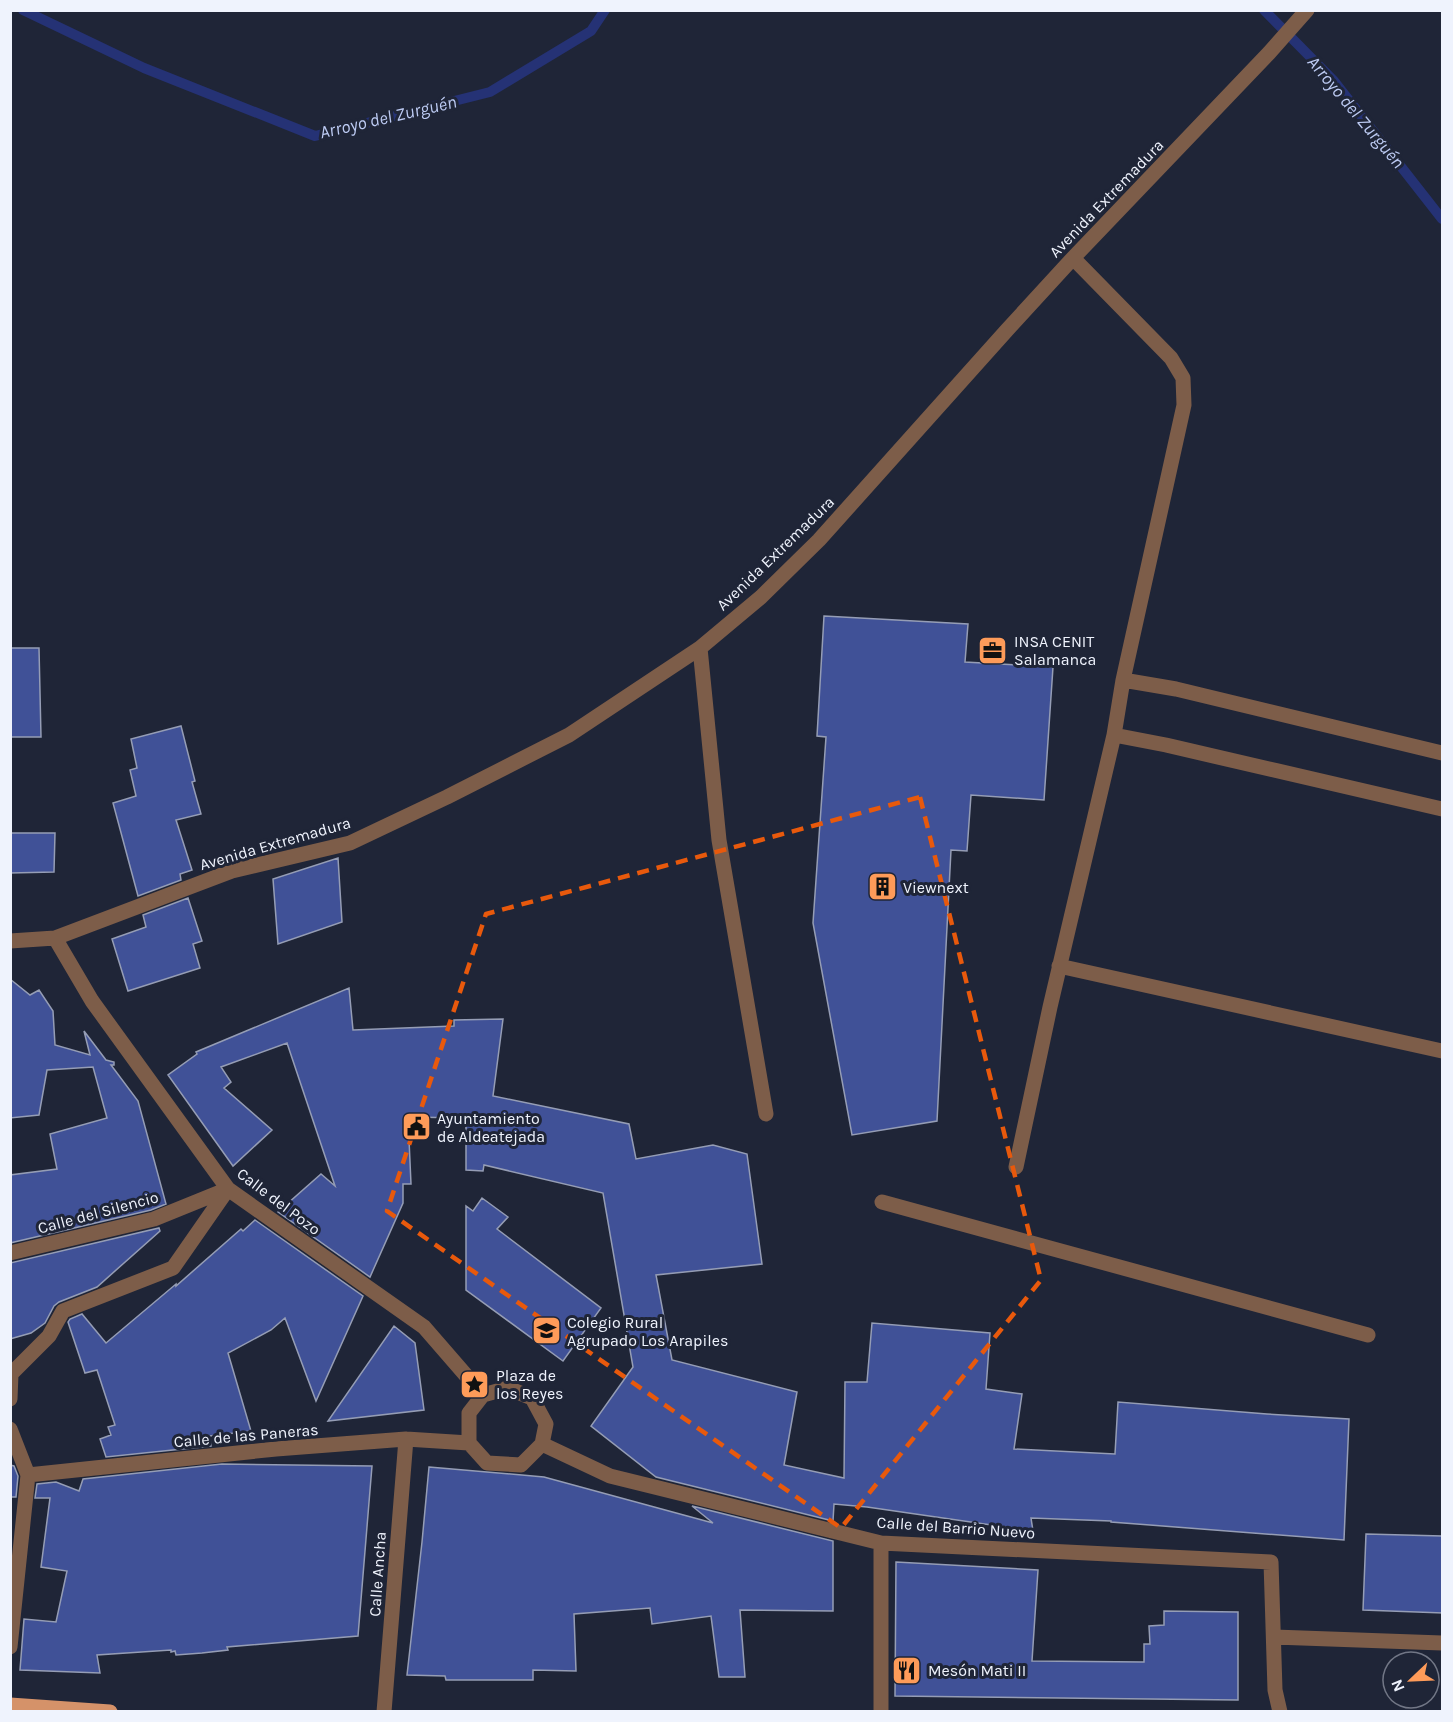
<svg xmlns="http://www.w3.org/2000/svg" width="1453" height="1722" font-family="Karla,sans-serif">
<rect width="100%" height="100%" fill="#1f2537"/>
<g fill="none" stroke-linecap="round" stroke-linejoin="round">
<path stroke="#253275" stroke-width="10" d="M 23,10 L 144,68 L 315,136 L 490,92 L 591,31 L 605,10
M 1264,10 L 1334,81 L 1442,219"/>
</g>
<path fill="#405197" stroke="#959db5" stroke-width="1.5" d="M 824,616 L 968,624 L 965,662 L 1053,667 L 1044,800 L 971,795 L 967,851 L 951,850 L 937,1121 L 852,1135 L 813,923 L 826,737 L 817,736 Z
M 10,648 L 39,648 L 41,737 L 10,737 Z
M 181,726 L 195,781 L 192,782 L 201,814 L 176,820 L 192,870 L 180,874 L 181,880 L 138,896 L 113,803 L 136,796 L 130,770 L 137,768 L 131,739 Z
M 10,833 L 55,833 L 54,872 L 10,873 Z
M 338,858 L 342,922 L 278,944 L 273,879 Z
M 188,898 L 202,941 L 193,944 L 200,968 L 128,991 L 112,939 L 146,927 L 143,915 Z
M 10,979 L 30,995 L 39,990 L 53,1011 L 55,1045 L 90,1055 L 84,1031 L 106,1060 L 114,1062 L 114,1065 L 111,1065 L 138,1101 L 166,1204 L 151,1210 L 10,1243 L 10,1175 L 57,1169 L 50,1134 L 107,1118 L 93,1067 L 47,1070 L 39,1115 L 10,1118 Z
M 349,988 L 353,1030 L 454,1026 L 454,1020 L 503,1019 L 493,1096 L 629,1124 L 636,1159 L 713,1145 L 747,1154 L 762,1264 L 656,1275 L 672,1360 L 797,1392 L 784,1465 L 844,1478 L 845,1382 L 867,1382 L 872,1323 L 990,1333 L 986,1389 L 1022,1394 L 1014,1449 L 1115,1454 L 1118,1402 L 1267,1414 L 1349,1419 L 1344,1540 L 1111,1522 L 1111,1521 L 1031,1518 L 1033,1531 L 867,1507 L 834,1504 L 833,1521 L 656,1477 L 591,1426 L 633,1367 L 603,1193 L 484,1165 L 483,1171 L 466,1170 L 466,1118 L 408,1117 L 411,1184 L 403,1184 L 403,1203 L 370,1277 L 278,1212 L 321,1174 L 335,1186 L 287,1043 L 221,1067 L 231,1082 L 224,1088 L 272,1130 L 233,1166 L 168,1075 L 197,1054 L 196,1052 Z
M 482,1198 L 508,1217 L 497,1229 L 601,1308 L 563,1361 L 466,1290 L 466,1206 L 473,1211 Z
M 255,1220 L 363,1296 L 316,1401 L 285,1318 L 271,1330 L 228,1353 L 251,1431 L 210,1436 L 211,1446 L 106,1457 L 100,1439 L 111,1435 L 108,1427 L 115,1425 L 97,1370 L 85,1373 L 68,1322 L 70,1319 L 82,1314 L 106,1343 L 176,1284 L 176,1286 L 241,1229 L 243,1231 Z
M 159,1228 L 160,1231 L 97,1287 L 59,1302 L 54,1306 L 45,1323 L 31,1333 L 10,1339 L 10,1263 Z
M 394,1326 L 415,1343 L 424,1410 L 328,1421 Z
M 222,1464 L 372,1466 L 358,1636 L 227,1647 L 228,1650 L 202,1653 L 176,1655 L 175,1651 L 171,1652 L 171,1650 L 97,1655 L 100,1673 L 20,1670 L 24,1619 L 56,1622 L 67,1571 L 41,1567 L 50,1498 L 35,1498 L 37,1484 L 56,1482 L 79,1491 L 83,1479 Z
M 10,1465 L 14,1466 L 18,1476 L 16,1497 L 10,1497 Z
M 429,1467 L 544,1477 L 713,1523 L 692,1506 L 833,1541 L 833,1611 L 740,1610 L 745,1677 L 719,1677 L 711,1616 L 652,1624 L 650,1608 L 574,1614 L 576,1671 L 533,1670 L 533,1680 L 446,1680 L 445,1676 L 407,1675 L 422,1542 Z
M 1366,1534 L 1442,1536 L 1443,1613 L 1363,1610 Z
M 896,1562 L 1038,1570 L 1032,1661 L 1144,1662 L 1144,1644 L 1150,1644 L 1149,1626 L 1164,1625 L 1164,1611 L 1238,1612 L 1238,1700 L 895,1696 Z"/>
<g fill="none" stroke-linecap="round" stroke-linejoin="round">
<path stroke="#7d5d49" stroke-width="15" d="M 882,1202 L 1368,1335"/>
<path stroke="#7d5d49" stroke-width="15" d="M 700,648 L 719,840 L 766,1114
M 1123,680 L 1176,689 L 1442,753
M 1114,735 L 1166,745 L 1442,809
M 55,938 L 92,1001 L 228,1189 L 424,1327 L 483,1395
M 10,941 L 55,938 L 232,871 L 350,843 L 447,797 L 569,735 L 700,648 L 761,597 L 819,540 L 1007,330 L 1073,258 L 1269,53 L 1307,10
M 1059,966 L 1442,1051
M 1016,1167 L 1050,1007 L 1114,735 L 1123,680 L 1184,405 L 1183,378 L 1171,358 L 1073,258
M 10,1253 L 154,1219 L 228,1189
M 508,1388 L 532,1398 L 546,1424 L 542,1444 L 521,1465 L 487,1463 L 469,1443 L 469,1413 L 483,1395 Z
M 10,1399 L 11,1374 L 49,1336 L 63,1311 L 173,1268 L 228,1189
M 10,1429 L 28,1475 L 10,1647
M 542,1444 L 610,1476 L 881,1543 L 1271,1562 L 1275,1690 L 1280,1712
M 28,1475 L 276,1449 L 406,1439 L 469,1443
M 1274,1637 L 1442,1643
M 384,1712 L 406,1439
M 881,1712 L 881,1543"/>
<path stroke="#d59269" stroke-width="15" d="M 10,1705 L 110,1712"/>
</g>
<path fill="none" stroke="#e8590c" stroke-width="4.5" stroke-dasharray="12 8" stroke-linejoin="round" d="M 920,797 L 1041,1280 L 841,1528 L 387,1211 L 486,914 Z"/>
<defs>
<symbol id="office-square" viewBox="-11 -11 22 22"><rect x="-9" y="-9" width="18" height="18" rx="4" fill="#fe9b59" stroke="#1f2537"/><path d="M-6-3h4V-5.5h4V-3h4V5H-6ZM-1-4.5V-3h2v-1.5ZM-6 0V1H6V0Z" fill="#111"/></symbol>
<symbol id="building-square" viewBox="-11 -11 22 22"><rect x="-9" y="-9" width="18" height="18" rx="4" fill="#fe9b59" stroke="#1f2537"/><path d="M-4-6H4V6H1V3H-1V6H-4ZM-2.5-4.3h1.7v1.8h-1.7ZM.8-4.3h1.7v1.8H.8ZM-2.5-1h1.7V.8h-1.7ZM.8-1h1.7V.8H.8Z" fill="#111"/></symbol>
<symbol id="civic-square" viewBox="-11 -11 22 22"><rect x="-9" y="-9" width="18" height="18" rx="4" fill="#fe9b59" stroke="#1f2537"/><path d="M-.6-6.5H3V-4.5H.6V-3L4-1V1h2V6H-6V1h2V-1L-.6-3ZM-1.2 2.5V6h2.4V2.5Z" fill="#111"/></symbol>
<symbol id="school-square" viewBox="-11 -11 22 22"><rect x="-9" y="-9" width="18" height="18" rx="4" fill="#fe9b59" stroke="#1f2537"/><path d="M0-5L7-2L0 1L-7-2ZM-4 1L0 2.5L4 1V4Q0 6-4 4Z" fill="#111"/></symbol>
<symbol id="sight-square" viewBox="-11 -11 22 22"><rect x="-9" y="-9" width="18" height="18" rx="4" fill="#fe9b59" stroke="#1f2537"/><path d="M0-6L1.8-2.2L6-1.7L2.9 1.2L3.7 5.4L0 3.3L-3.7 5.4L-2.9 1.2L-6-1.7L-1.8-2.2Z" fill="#111"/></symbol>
<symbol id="restaurant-square" viewBox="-11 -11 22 22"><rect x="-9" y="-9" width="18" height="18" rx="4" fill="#fe9b59" stroke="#1f2537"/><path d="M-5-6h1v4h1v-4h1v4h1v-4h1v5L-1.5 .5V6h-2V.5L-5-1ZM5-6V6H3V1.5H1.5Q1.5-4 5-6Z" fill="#111"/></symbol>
</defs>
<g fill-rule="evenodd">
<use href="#office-square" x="976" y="634" width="33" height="33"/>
<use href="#building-square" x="866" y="870" width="33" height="33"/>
<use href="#civic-square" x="400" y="1110" width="33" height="33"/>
<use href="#school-square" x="530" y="1314" width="33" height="33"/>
<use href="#sight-square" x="458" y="1368" width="33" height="33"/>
<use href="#restaurant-square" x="890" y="1654" width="33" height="33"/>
</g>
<g text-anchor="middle" stroke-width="6" stroke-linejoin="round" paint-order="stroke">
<g font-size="16" fill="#eff3fd" stroke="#1f2537">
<text transform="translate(1106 198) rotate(-46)" y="6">Avenida Extremadura</text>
<text transform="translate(775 553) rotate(-44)" y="6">Avenida Extremadura</text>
<text transform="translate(275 843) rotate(-16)" y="6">Avenida Extremadura</text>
<text transform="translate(279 1201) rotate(37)" y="6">Calle del Pozo</text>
<text transform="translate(98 1212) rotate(-15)" y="6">Calle del Silencio</text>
<text transform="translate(246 1435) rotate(-5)" y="6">Calle de las Paneras</text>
<text transform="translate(956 1527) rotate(4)" y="6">Calle del Barrio Nuevo</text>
<text transform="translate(377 1574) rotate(-86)" y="6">Calle Ancha</text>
</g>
<g font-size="16" fill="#eff3fd" stroke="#1f2537" text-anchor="start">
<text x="1014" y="647">INSA CENIT<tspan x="1014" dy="18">Salamanca</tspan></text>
<text x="903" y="893">Viewnext</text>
<text x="437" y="1124">Ayuntamiento<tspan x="437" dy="18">de Aldeatejada</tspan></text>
<text x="567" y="1328">Colegio Rural<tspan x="567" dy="18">Agrupado Los Arapiles</tspan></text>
<text x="496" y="1381">Plaza de<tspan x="496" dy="18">los Reyes</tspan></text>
<text x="928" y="1676">Mesón Mati II</text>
</g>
<g font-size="18" font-style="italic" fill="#bccaf2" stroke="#1f2537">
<text transform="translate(1356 112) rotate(50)" y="6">Arroyo del Zurguén</text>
<text transform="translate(388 117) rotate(-13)" y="6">Arroyo del Zurguén</text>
</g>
</g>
<rect width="1453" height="1722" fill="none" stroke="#eff3fd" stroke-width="24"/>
<g transform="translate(1411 1680) rotate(247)"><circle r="28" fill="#1f2537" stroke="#727786" stroke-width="1.5"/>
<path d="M0-4.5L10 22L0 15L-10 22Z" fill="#fe9b59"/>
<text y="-9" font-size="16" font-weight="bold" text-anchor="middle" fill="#eff3fd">N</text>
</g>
</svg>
